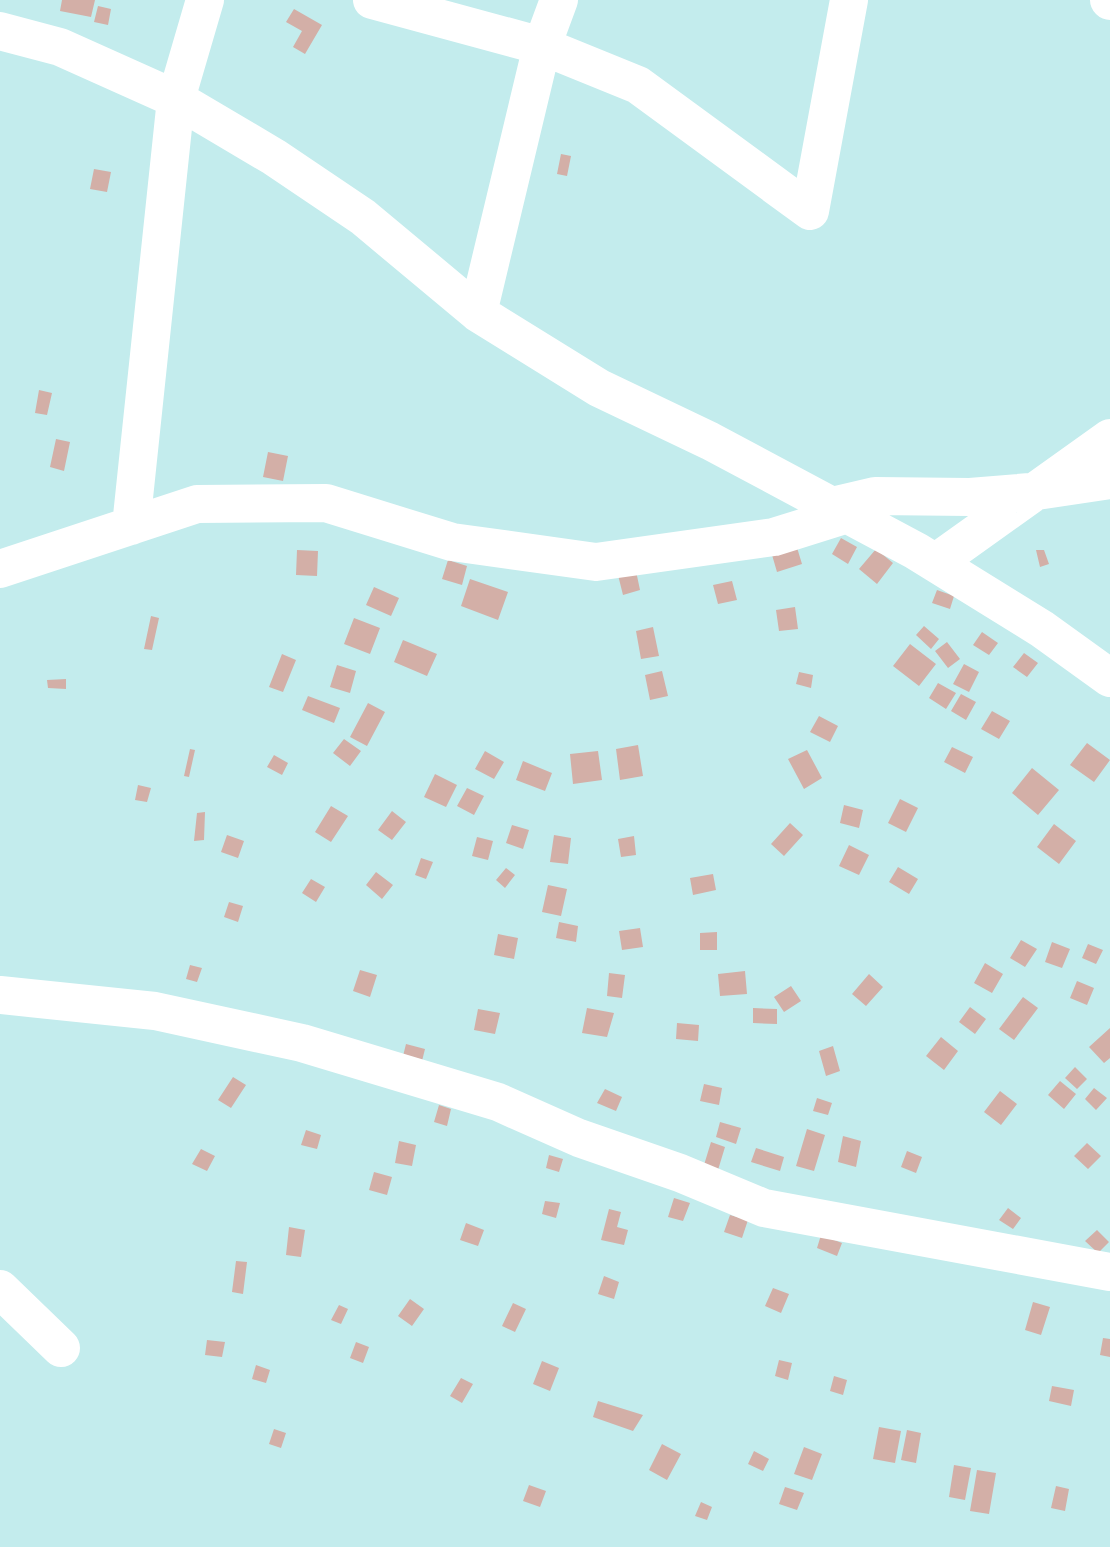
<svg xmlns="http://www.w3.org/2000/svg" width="1110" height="1547" font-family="Rubik,sans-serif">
<rect width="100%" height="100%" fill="#c3eced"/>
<path fill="#d3afa7" d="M 62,0 L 95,0 L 91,17 L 60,11 Z
M 98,6 L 111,9 L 108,25 L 94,22 Z
M 294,9 L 322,25 L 305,54 L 293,47 L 302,31 L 286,22 Z
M 561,154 L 571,156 L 567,176 L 557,174 Z
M 94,169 L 111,172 L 107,192 L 90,189 Z
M 39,390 L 52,393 L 47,415 L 35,413 Z
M 56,439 L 70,442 L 64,471 L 50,467 Z
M 268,452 L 288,456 L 283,481 L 263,477 Z
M 841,538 L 857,547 L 848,564 L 832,554 Z
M 795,541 L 802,564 L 777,572 L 770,548 Z
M 876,549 L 893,563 L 877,584 L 859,569 Z
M 297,550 L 318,551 L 317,576 L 296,575 Z
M 1036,550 L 1044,550 L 1049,564 L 1040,567 Z
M 448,560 L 467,566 L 462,585 L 442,579 Z
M 636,571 L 640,590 L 623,595 L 618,575 Z
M 470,579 L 508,592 L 498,620 L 461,606 Z
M 732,581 L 737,600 L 718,604 L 713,585 Z
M 374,587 L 399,598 L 391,616 L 366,605 Z
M 937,590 L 954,596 L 950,609 L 932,603 Z
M 795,607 L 798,629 L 779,631 L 776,610 Z
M 151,616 L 159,618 L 152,650 L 144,649 Z
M 354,618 L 380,628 L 370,654 L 344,644 Z
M 924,626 L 939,639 L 931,649 L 916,635 Z
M 653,627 L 659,656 L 641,659 L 636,631 Z
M 982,632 L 998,643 L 989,655 L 973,645 Z
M 403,640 L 437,654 L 427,676 L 394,662 Z
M 947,642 L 960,659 L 948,668 L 935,651 Z
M 910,644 L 936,664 L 919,686 L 893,666 Z
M 1024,653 L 1038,663 L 1027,677 L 1013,667 Z
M 282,654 L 296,660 L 283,692 L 269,687 Z
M 964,664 L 979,672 L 969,692 L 953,684 Z
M 337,665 L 356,671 L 350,693 L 330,687 Z
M 662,671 L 668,696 L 650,700 L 645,675 Z
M 799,672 L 813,675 L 811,688 L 796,684 Z
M 66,679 L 66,689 L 48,688 L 47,680 Z
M 938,683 L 956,693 L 946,709 L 929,698 Z
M 961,694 L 976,702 L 966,720 L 951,711 Z
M 308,696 L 340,708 L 334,723 L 302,710 Z
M 368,703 L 385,712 L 367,746 L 350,737 Z
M 992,711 L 1010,721 L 999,739 L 981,729 Z
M 819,716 L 838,726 L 830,742 L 810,732 Z
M 344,739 L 361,751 L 350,766 L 333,753 Z
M 1087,743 L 1110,760 L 1094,782 L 1070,765 Z
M 638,745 L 643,776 L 620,780 L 616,749 Z
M 952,747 L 973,757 L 965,773 L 944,762 Z
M 190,749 L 195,750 L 189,777 L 184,776 Z
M 807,750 L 822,778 L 804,789 L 788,759 Z
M 485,751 L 504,762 L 494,779 L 475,769 Z
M 598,751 L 602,780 L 573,784 L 570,754 Z
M 274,755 L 288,763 L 282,775 L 267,767 Z
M 523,761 L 552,773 L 545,791 L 516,780 Z
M 1032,768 L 1059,790 L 1038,815 L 1012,793 Z
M 435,774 L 457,785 L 446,807 L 424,797 Z
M 138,785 L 151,788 L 147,802 L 135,800 Z
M 467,788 L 484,796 L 474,815 L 457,806 Z
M 900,799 L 918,808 L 906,832 L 888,823 Z
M 844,805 L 863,810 L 859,828 L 840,823 Z
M 331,806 L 348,816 L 331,842 L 315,832 Z
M 392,811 L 406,822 L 392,840 L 378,830 Z
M 205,812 L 204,840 L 194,841 L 197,813 Z
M 790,823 L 803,835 L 784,856 L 771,844 Z
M 1054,824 L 1076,841 L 1059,864 L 1037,847 Z
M 512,825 L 529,830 L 523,849 L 506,843 Z
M 227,835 L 244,841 L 238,858 L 221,852 Z
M 554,835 L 571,838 L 568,864 L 550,862 Z
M 634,836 L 636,855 L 621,857 L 618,839 Z
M 477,837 L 493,841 L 488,860 L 472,856 Z
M 849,845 L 869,855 L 859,875 L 839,866 Z
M 421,858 L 433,862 L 426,879 L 415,875 Z
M 898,867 L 918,879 L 909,894 L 889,882 Z
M 506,868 L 515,875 L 505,888 L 496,880 Z
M 376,872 L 393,885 L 382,899 L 366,885 Z
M 713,874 L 716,890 L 693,895 L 690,878 Z
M 311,879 L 325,887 L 316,902 L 302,893 Z
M 548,885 L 567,889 L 561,916 L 542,912 Z
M 229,902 L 243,906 L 238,922 L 224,917 Z
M 559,922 L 578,926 L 576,942 L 556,938 Z
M 640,928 L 643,947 L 622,950 L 619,931 Z
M 717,932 L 717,950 L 700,950 L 700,933 Z
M 498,934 L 518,938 L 514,959 L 494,955 Z
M 1021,940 L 1037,949 L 1025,967 L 1010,958 Z
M 1052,942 L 1070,949 L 1062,968 L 1045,962 Z
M 1088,944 L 1103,950 L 1096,964 L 1082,958 Z
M 985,963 L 1003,974 L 992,993 L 974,983 Z
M 190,965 L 202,968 L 197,982 L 186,979 Z
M 360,970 L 377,975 L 370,997 L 353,991 Z
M 745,971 L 747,994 L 720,996 L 718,974 Z
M 609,973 L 625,975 L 622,998 L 607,996 Z
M 869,974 L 883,987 L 866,1006 L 852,994 Z
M 1077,981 L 1094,988 L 1087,1005 L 1070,998 Z
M 791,986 L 801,1001 L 784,1012 L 774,997 Z
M 1023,997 L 1038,1008 L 1014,1040 L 999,1029 Z
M 970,1007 L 986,1019 L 975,1034 L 959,1022 Z
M 587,1008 L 614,1013 L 607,1037 L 582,1033 Z
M 753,1008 L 777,1009 L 777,1024 L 753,1023 Z
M 478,1009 L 500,1013 L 495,1034 L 474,1030 Z
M 677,1023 L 699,1025 L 698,1041 L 676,1039 Z
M 1110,1028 L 1110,1058 L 1104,1063 L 1089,1047 Z
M 941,1037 L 958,1051 L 944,1070 L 926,1056 Z
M 406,1044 L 425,1049 L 421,1065 L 402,1060 Z
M 833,1046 L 840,1071 L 826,1076 L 819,1051 Z
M 1075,1067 L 1087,1079 L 1077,1089 L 1065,1078 Z
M 233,1077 L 246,1085 L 231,1108 L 218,1100 Z
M 1060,1081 L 1076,1094 L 1064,1109 L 1048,1095 Z
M 704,1084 L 722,1088 L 719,1105 L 700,1101 Z
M 1094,1088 L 1107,1098 L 1096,1110 L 1085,1099 Z
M 605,1089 L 622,1097 L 616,1111 L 597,1103 Z
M 1000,1091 L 1017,1104 L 1001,1125 L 984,1112 Z
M 817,1098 L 832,1103 L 828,1115 L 813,1111 Z
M 439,1105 L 451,1109 L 447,1126 L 434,1122 Z
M 720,1122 L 741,1128 L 736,1144 L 716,1137 Z
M 807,1129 L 825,1135 L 814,1171 L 796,1166 Z
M 306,1130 L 321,1135 L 317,1149 L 301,1145 Z
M 843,1136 L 861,1141 L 856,1167 L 838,1162 Z
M 399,1141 L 416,1145 L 412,1166 L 395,1163 Z
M 711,1142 L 725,1147 L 718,1170 L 704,1165 Z
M 1087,1143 L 1101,1156 L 1088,1169 L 1074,1156 Z
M 756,1148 L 784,1157 L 780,1171 L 751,1162 Z
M 201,1149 L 215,1156 L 207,1171 L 192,1164 Z
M 907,1151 L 922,1157 L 916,1173 L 901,1167 Z
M 549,1155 L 563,1159 L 559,1172 L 546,1168 Z
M 374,1172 L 392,1177 L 387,1195 L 369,1190 Z
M 674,1198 L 690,1203 L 683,1221 L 668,1217 Z
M 545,1201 L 560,1203 L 556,1218 L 542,1214 Z
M 1008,1208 L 1021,1218 L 1013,1229 L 999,1220 Z
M 609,1209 L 621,1212 L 617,1227 L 628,1230 L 624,1245 L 601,1240 Z
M 730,1215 L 748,1220 L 742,1238 L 724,1232 Z
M 466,1223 L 484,1230 L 478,1246 L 460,1240 Z
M 289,1227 L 305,1230 L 301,1257 L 286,1255 Z
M 1097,1230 L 1109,1242 L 1098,1253 L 1085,1241 Z
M 821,1235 L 842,1243 L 837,1256 L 817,1248 Z
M 236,1261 L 247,1262 L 243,1294 L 232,1292 Z
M 604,1276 L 619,1282 L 614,1299 L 598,1294 Z
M 773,1288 L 789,1294 L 781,1313 L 765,1306 Z
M 410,1299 L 424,1309 L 412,1326 L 398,1316 Z
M 1033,1302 L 1050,1307 L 1041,1335 L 1025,1330 Z
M 513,1303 L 526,1309 L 515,1332 L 502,1326 Z
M 339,1305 L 348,1309 L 341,1324 L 331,1320 Z
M 1103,1338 L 1110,1339 L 1110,1357 L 1100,1355 Z
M 207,1340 L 225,1342 L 222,1357 L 205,1355 Z
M 356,1342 L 369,1347 L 363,1363 L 350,1358 Z
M 779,1360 L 792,1363 L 788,1380 L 775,1376 Z
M 542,1361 L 559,1368 L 550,1391 L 533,1384 Z
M 256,1365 L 270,1370 L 266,1383 L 252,1379 Z
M 834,1376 L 847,1380 L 843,1395 L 830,1391 Z
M 461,1378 L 473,1384 L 462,1403 L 450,1396 Z
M 1052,1386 L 1074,1390 L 1071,1406 L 1049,1401 Z
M 598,1401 L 643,1415 L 633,1431 L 593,1417 Z
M 879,1427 L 901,1431 L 895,1463 L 873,1459 Z
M 274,1429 L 286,1433 L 281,1448 L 269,1444 Z
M 907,1430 L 921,1433 L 916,1463 L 901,1460 Z
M 662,1444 L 681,1454 L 667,1480 L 649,1470 Z
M 804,1447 L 822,1454 L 812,1480 L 794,1474 Z
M 754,1451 L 769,1459 L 763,1471 L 748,1464 Z
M 954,1465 L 971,1468 L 965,1500 L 949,1497 Z
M 977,1470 L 996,1473 L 989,1514 L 970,1511 Z
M 529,1485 L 546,1491 L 540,1507 L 523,1501 Z
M 1056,1486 L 1069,1489 L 1065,1511 L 1051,1508 Z
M 785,1487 L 804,1493 L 797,1510 L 779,1504 Z
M 701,1502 L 712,1507 L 707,1520 L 695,1516 Z"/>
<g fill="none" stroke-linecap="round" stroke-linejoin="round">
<path stroke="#fff" stroke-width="38" d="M 372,0 L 542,46 L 638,85 L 810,211 L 849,0
M 1109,0 L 1110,1
M 0,31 L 60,47 L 176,99 L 274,157 L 363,217 L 478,313 L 599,388 L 710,441 L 916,551 L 1042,629 L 1110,678
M 478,313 L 542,46 L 559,0
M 828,507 L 875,496 L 970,497 L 1030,492 L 1110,480
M 131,526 L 176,99 L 205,0
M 935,563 L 1110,438
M 0,569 L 197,504 L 326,503 L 452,542 L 596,562 L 774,537 L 844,515
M 0,995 L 155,1011 L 302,1043 L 498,1102 L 579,1138 L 680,1173 L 764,1208 L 1110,1272
M 0,1289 L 61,1348"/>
</g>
</svg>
